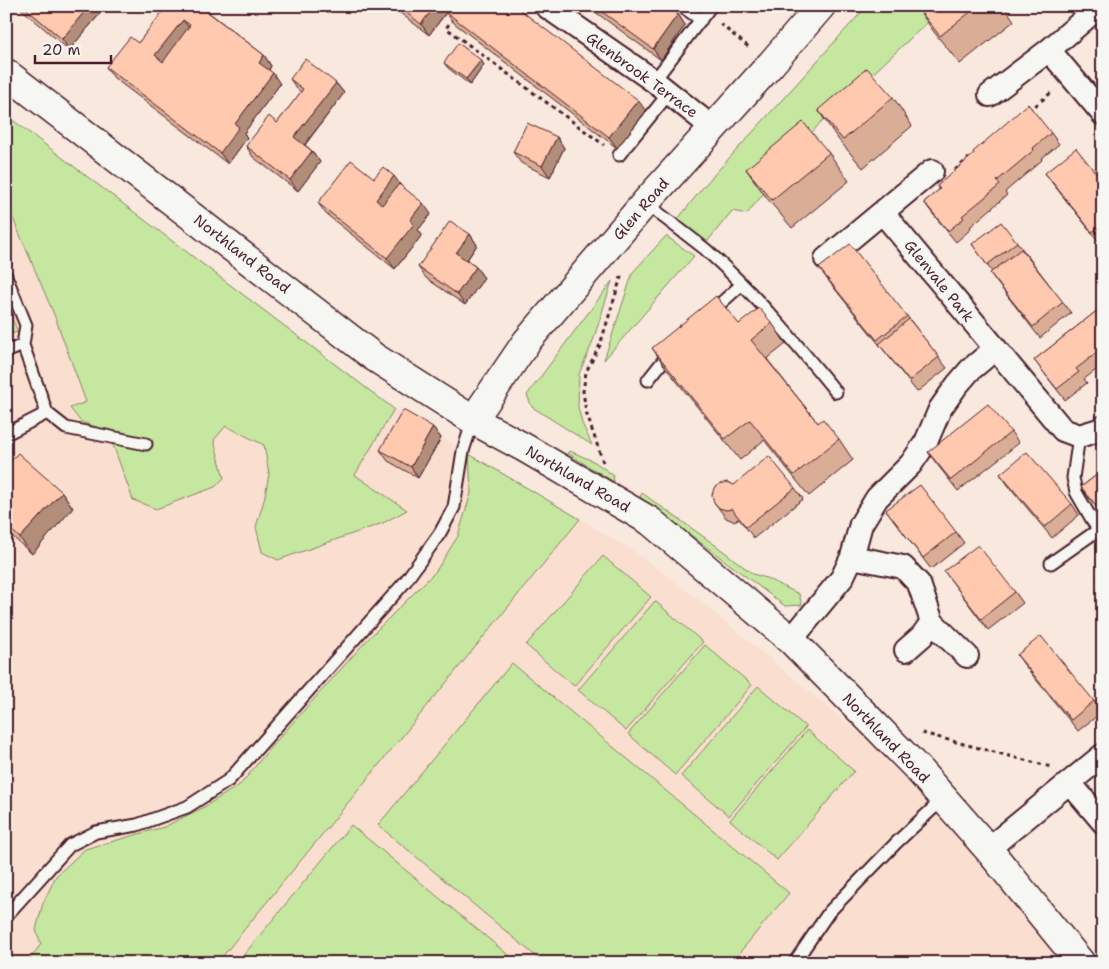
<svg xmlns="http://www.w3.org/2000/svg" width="1109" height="969" font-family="'Shantell Sans',sans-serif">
<rect width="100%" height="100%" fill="#f8e8de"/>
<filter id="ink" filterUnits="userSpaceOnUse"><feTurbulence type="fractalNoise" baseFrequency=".02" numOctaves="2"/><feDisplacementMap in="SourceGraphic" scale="10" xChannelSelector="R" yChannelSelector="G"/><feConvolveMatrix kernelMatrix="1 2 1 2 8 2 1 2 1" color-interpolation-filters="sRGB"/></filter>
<g filter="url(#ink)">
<path fill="#fadfd0" d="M 6,115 L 394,409 L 637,553 L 699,600 L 917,781 L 987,873 L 1061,963 L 6,963 Z"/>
<path fill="#c5e7a0" stroke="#888366" d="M 867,6 L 945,6 L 819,124 L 747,214 L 732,211 L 707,242 L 678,219 L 704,186 Z
M 6,115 L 394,409 L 355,475 L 407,510 L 383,523 L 278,560 L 262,552 L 256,527 L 264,500 L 269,474 L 264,445 L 226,426 L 214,440 L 224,478 L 215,487 L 156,509 L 133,500 L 108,431 L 81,422 L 70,408 L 86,402 L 55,317 L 6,202 Z
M 666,236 L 694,256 L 604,360 L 633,272 Z
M 612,281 L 592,344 L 579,374 L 578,407 L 582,423 L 592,445 L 532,407 L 527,395 Z
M 6,304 L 18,332 L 6,335 Z
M 570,451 L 595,462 L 613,475 L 614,482 L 567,453 Z
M 469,454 L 580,519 L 217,963 L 27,963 L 41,944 L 36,930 L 43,903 L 56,876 L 85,849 L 164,827 L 204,807 L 241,784 L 270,748 L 368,639 L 436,571 L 458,536 L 471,493 Z
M 642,493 L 718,547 L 753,574 L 766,578 L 799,594 L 802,605 L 785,606 L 640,497 Z
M 603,556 L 651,597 L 574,686 L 526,645 Z
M 655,601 L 703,642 L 626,731 L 578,690 Z
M 705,645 L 752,685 L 675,775 L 628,734 Z
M 512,663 L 789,893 L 731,963 L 544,963 L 378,825 Z
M 758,686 L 806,727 L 729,816 L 681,776 Z
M 807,730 L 854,771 L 777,860 L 730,820 Z
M 351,825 L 518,963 L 237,963 Z"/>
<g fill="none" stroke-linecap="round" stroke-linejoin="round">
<defs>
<path id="service" d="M 682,6 L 701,20
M 654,81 L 711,6
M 619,155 L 669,93
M 645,203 C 665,218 685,233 705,249 C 754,292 795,342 836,392
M 6,276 L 26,325 L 23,345
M 711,312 L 741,285
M 6,352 L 23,345 L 47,413 L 6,434
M 648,380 L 671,351
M 47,413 L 66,428 L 146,444
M 1051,563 L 1098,530 L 1076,492 L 1073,478 L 1079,436
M 6,916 L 70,845 L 96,832 L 137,825 L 187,807 L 229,780 L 405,582 L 440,533 L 454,507 L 463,451 L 473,420
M 794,963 L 829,912 L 897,842 L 943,799"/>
<path id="minor" d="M 546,6 L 654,81 L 713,128
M 1049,50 L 1100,6
M 990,95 L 1049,50 L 1103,114
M 883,213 L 1063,430 L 1079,436 L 1099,430 L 1103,427
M 826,259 L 932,171
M 852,557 L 903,567 L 919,584 L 932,622 L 922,636 L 906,650
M 932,622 L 967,656
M 791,640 L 842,578 L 852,557 L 861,524 L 877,498 L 911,464 L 926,442 L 940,409 L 957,385 L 970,370 L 995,349
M 1070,783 L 1103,822
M 988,849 L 1103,755"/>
<path id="tertiary" d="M 473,420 L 527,341 L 645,203 L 771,64 L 821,6"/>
<path id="secondary" d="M 6,73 L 374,357 L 473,420 L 525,448 L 650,521 L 791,640 L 872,722 L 917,768 L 988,849 L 1081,963"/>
</defs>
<use href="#service" stroke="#4a1f2b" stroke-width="15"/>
<use href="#minor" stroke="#4a1f2b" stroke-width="26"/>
<use href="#tertiary" stroke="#4a1f2b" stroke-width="31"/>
<use href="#secondary" stroke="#4a1f2b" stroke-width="31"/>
<path stroke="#4a1f2b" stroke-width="3" stroke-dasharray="4 4" stroke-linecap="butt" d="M 454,18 L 446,28 L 604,145
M 720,24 L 750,48
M 1029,111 L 1053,91
M 955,170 L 969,158
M 603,462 L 586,412 L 583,391 L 586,372 L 600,345 L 621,277 L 621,273
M 922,733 L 1051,767"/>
<use href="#service" stroke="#f6f6f2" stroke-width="11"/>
<use href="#minor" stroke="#f6f6f2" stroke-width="22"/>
<use href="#tertiary" stroke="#f6f6f2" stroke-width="28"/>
<use href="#secondary" stroke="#f6f6f2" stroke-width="28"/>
</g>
<path fill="#daad96" stroke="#4a1f2b" d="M 18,6 L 102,6 L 104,9 L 69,50 Z
M 166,6 L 210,6 L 210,7 L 207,11 L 264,55 L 271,66 L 269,70 L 280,84 L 244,133 L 247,138 L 228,164 L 114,78 L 106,67 L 138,43 L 167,7 Z
M 307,6 L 318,6 L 314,12 Z
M 391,6 L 515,6 L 646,111 L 617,148 L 454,23 L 446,13 L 429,35 Z
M 587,6 L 666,6 L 678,14 L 685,25 L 661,60 Z
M 916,6 L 1004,6 L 1014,21 L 960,64 L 934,32 Z
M 481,60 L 484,65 L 470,85 L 448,68 L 444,63 Z
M 290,79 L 336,83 L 344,93 L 305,145 L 312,151 L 320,162 L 298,191 L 253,157 L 246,146 L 277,123 L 301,92 L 297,89 Z
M 893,97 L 912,126 L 863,168 L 838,139 L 818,110 Z
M 1051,133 L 1059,144 L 1041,159 L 1042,160 L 1005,192 L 1007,195 L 970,227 L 971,229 L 956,242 L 932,213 L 924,202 L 939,190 L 937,186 Z
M 557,137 L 564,148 L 550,177 L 521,163 L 513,152 Z
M 829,153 L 849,181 L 792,228 L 766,197 L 746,169 Z
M 1045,173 L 1103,182 L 1103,241 L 1100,243 L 1053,184 Z
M 374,178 L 400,185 L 431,214 L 418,230 L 422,235 L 395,269 L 326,214 L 318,203 Z
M 470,234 L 477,245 L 467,260 L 476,267 L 484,278 L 465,305 L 426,278 L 418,267 Z
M 1017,242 L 1071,313 L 1040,338 L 998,284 L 990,273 L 992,272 L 972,244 Z
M 819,268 L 907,316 L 947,368 L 917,392 L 827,279 Z
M 1103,306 L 1103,365 L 1084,379 L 1087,383 L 1065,400 L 1034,360 Z
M 772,323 L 786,344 L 767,359 L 818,423 L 839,439 L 853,460 L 809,496 L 764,440 L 740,460 L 666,368 L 652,348 L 739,324 Z
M 433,427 L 441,438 L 418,478 L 388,461 L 380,450 Z
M 1011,432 L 1019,443 L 958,491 L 936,463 L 928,452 Z
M 6,466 L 62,492 L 73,508 L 32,554 L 6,531 Z
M 1103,470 L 1103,515 L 1089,498 L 1081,487 Z
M 1000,474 L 1072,504 L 1079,515 L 1052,538 L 1008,485 Z
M 734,485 L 795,488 L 803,499 L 754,538 L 739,519 L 733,521 L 726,518 L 714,502 Z
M 886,510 L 956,532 L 964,543 L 931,569 Z
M 944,571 L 1015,592 L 1023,603 L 988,630 Z
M 1017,655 L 1094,701 L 1102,712 L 1078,731 L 1025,666 Z"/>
<path fill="#b28d7a" stroke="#4a1f2b" d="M 89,6 L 102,6 L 104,9 L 69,50 L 62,39 Z
M 199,6 L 210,6 L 210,7 L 204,14 Z
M 310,6 L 318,6 L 314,12 Z
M 435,6 L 451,6 L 429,35 L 421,24 Z
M 678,14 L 685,25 L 661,60 L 653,49 Z
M 183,20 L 191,31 L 163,66 L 155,55 Z
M 264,55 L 271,66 L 266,74 L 259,63 Z
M 481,60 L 484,65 L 470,85 L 466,79 Z
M 273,73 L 280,84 L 244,133 L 247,138 L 228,164 L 220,153 L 235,124 Z
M 336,83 L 344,93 L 302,148 L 294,137 Z
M 638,100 L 646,111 L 617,148 L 609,137 Z
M 557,137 L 564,148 L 550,177 L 542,166 Z
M 312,151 L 320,162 L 298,191 L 290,180 Z
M 394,176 L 402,187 L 383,211 L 376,200 Z
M 423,203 L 431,214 L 418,230 L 422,235 L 395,269 L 387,258 L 410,220 Z
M 470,234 L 477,245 L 464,264 L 456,253 Z
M 476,267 L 484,278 L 465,305 L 457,294 Z
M 433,427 L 441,438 L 418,478 L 411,467 Z
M 62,492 L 73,508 L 32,554 L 20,538 Z"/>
<path fill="#fec9ae" stroke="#4a1f2b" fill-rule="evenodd" d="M 23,6 L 89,6 L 62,39 Z
M 167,6 L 200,6 L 264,55 L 259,63 L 273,73 L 235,124 L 239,127 L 220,153 L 106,67 L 130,37 L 138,43 ZM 183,20 L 190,25 L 163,62 L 155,55 Z
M 398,6 L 435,6 L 421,24 Z
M 451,6 L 515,6 L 638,100 L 609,137 L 446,12 Z
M 594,6 L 666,6 L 678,14 L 653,49 Z
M 916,6 L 978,6 L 940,36 Z
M 1103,10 L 1103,26 L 1095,17 Z
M 458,43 L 481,60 L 466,79 L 444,63 Z
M 305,59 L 336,83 L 294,137 L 312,151 L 290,180 L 246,146 L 269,116 L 277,123 L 303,89 L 290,79 Z
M 867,68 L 893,97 L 843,140 L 818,110 Z
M 1028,104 L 1051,133 L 1033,148 L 1034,150 L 997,181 L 1000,185 L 962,216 L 964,218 L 948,231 L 924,202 L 940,189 L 937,186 L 974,154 L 973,152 Z
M 803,122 L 829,153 L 772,200 L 746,169 Z
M 527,123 L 557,137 L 542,166 L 513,152 Z
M 1076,148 L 1103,182 L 1103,235 L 1098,228 L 1092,232 L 1045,173 Z
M 351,160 L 374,178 L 383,167 L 394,176 L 376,200 L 382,205 L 399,184 L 423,203 L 410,220 L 414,224 L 387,258 L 318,203 Z
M 450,221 L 470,234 L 456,253 L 476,267 L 457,294 L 418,267 Z
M 1001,222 L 1017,242 L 987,265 L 972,244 Z
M 850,244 L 907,316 L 877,340 L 819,268 Z
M 1021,249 L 1063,302 L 1033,327 L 990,273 Z
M 716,296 L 739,324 L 759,308 L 772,323 L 751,340 L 818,423 L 823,419 L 839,439 L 794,475 L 750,420 L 725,439 L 652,348 Z
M 1103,306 L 1103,353 L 1100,350 L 1076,369 L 1079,372 L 1057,389 L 1034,360 Z
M 909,319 L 939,357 L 909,381 L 879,344 Z
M 988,404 L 1011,432 L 951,480 L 928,452 Z
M 403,410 L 433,427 L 411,467 L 380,450 Z
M 1027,452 L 1072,504 L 1045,527 L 1000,474 Z
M 18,453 L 62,492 L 20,538 L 6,525 L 6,466 Z
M 769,456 L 795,488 L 746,527 L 732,509 L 726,510 L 719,508 L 714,502 L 712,495 L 714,488 L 720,484 L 727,482 L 734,485 Z
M 1103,470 L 1103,514 L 1081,487 Z
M 920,485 L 956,532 L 923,558 L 886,510 Z
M 978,545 L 1015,592 L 981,619 L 944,571 Z
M 1041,636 L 1094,701 L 1071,720 L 1017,655 Z"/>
</g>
<g text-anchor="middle" stroke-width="4.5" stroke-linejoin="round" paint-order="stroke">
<g font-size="15" fill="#4a1f2b" stroke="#f6f6f2">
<text transform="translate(642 75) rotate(36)" y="5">Glenbrook Terrace</text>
<text transform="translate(641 209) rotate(-49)" y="5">Glen Road</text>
<text transform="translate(242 254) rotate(38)" y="5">Northland Road</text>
<text transform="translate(939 281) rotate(51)" y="5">Glenvale Park</text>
<text transform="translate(578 479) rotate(30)" y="5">Northland Road</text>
<text transform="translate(886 738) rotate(46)" y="5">Northland Road</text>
</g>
</g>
<rect width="1109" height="969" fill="none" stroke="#f6f6f2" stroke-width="25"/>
<rect x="12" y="12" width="1084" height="944" fill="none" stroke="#4a1f2b" stroke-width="2" filter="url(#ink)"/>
<path d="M35 55v8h76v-8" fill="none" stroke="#4a1f2b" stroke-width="2.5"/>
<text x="42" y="55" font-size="15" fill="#4a1f2b" stroke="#f6f6f2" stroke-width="4" paint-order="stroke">20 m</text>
</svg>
